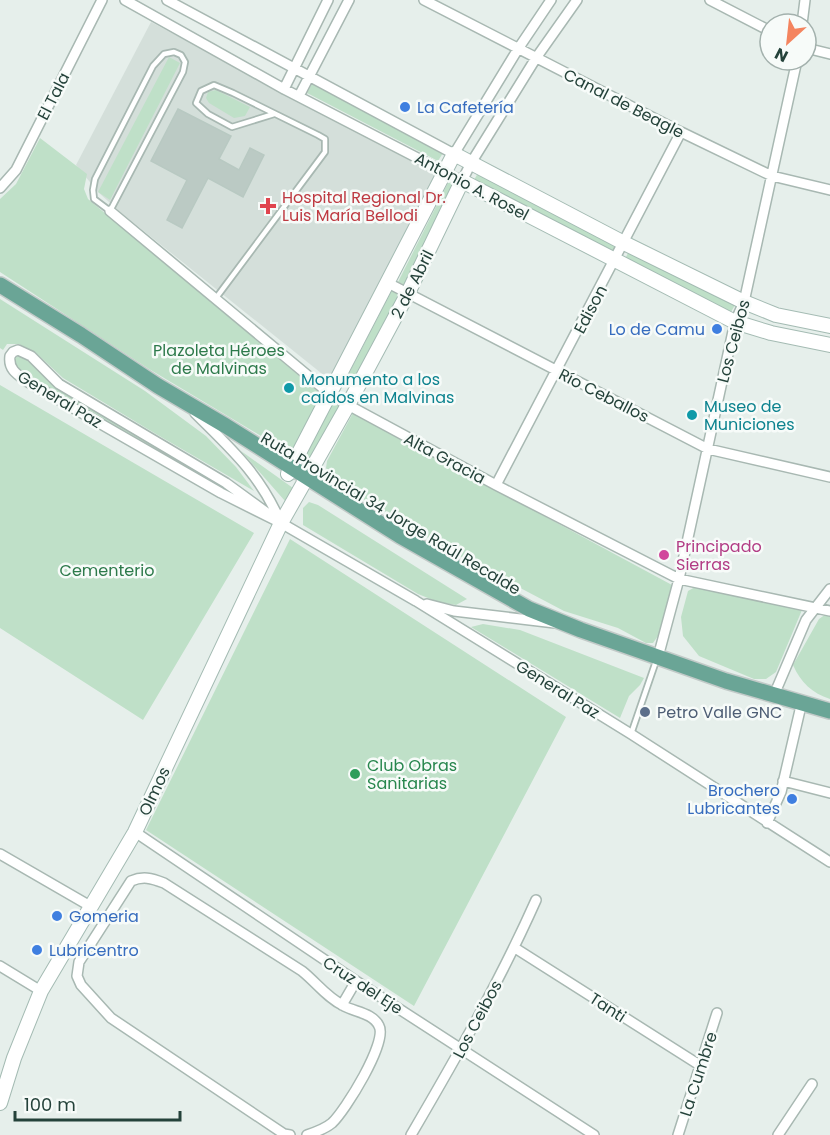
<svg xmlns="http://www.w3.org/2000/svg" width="830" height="1135" font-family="Poppins,sans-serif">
<rect width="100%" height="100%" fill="#e6efeb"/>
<path fill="#d4dfda" d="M 151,22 L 438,173 L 331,381 L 120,212 L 98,192 L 76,165 Z"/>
<path fill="#bfe0c8" d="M 169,57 L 180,63 L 110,200 L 98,192 Z
M 312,84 L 443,153 L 438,161 L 307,93 Z
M 216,90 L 250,107 L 245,116 L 234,118 L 209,103 L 206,98 L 208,92 Z
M 40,138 L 87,174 L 84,189 L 88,199 L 320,393 L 323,399 L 295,449 L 286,451 L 149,369 L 0,272 L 0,199 L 16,184 Z
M 478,173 L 617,245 L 613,252 L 474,180 Z
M 449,181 L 456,184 L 405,285 L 398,282 Z
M 629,251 L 735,305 L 731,312 L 625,259 Z
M 392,290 L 400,294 L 352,389 L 343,385 Z
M 0,299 L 145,391 L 206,436 L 236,467 L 254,491 L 156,434 L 63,378 L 35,352 L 19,344 L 7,344 L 3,350 L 0,348 Z
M 21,355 C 36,364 45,378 60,388 C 100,416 144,440 187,465 L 185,468 L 24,375 L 13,363 L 15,358 Z
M 0,385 L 254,533 L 143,720 L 0,628 Z
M 333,403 L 342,408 L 310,465 L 301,460 Z
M 353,413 L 672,585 L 658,636 L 653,643 L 646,643 L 618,628 L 564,611 L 450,551 L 338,484 L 326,468 L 327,461 Z
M 241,451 L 293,488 L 285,501 Z
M 309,502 L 318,505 L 467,599 L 456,605 L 438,602 L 418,594 L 303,525 L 303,508 Z
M 290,539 L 566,717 L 414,1006 L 146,830 Z
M 695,587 L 802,610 L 776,672 L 766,679 L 754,679 L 699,656 L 683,636 L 681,617 L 688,591 Z
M 826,614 L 830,615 L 830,699 C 812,693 801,683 793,665 L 819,619 Z
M 483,624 L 520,630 L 644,678 L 640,685 L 629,696 L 620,718 L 471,627 Z"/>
<path fill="#bbcac4" stroke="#b8c9c2" stroke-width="1.5" d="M 178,109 L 231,136 L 219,159 L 239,170 L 250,148 L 264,155 L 243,197 L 208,178 L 182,228 L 167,220 L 187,180 L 151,161 Z"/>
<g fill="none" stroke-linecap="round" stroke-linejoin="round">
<defs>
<path id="lane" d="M 174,52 L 181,55 L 185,62 L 183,72 L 110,211 L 94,199 L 93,190 L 95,179 L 153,66 L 164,54 Z
M 216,298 L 325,152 L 325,139 L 318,135 L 233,93 L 214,85 L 201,91 L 196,103 L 208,114 L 232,127 L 274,114
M 631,734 L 655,664"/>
<path id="street" d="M 125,0 L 284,89 L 462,181 L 471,163 L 536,58 L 577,0
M 167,0 L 454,154 L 518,49 L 551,0
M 424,0 L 681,132 L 772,176 L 830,190
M 710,0 L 770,31
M 802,24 L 805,0
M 806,48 L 830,54
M 284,89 L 328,0
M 299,96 L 349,0
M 0,188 L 16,170 L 102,0
M 110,211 L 330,394 L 348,405 L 496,485 L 679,579 L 830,611
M 388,283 L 708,449 L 830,477
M 195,413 C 231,449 259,473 280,521
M 496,485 L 681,132
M 281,523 L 226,483 L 59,384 L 31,356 L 18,350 L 13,352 L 10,356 C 8,370 18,375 28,382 L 221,493 L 281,523 L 416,601 L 631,734 L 830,862
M 427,604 L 454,611 L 555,623
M 658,657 L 679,579 L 735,322 L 744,302 L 797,60
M 774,695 L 806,620 L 830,589
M 783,781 L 830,793
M 767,823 L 781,792 L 800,710
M 135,832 L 356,981 L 594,1135
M 0,854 L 90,906
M 515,948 L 701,1066
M 0,966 L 41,991
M 342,1005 L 356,981
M 290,1135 L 284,1134 L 111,1018 L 81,985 L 77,976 L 79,962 L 131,881 C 143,876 151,878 164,883 L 302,971 C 317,983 326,997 344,1006 C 355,1012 373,1013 379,1026 C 388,1042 345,1111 332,1123 C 325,1129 316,1132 307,1135
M 411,1135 C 456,1058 500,981 536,900
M 678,1135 L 717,1013
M 778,1135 L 812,1084"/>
<path id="secondary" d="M 288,474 L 454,154 L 624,243 L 744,302 L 776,315 L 830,326
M 0,1103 L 14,1058 L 41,991 L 135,832 L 281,523 L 348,405 L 408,293 L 462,181 L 735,322 L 771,333 L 830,345"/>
<path id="primary" d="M 0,285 L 81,335 L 158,386 L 226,426 L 400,536 L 529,609 L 581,630 L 726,681 L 830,711"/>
</defs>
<use href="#lane" stroke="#a8b8b2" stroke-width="8"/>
<use href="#street" stroke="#a8b8b2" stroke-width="12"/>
<use href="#secondary" stroke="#a4bbb3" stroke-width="16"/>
<use href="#primary" stroke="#c2cac8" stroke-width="18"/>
<use href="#lane" stroke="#fff" stroke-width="4.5"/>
<use href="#street" stroke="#fff" stroke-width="9"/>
<use href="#secondary" stroke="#fff" stroke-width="14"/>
<use href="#primary" stroke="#6aa596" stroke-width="15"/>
</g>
<g fill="#3f7fe0" stroke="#f7fbf9" stroke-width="2">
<circle cx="405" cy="107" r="6"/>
<circle cx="717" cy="329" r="6"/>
<circle cx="792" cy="799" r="6"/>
<circle cx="57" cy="916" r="6"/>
<circle cx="37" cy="950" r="6"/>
</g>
<path fill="#e0444e" stroke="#f7fbf9" stroke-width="2" d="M265 197h6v6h6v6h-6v6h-6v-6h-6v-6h6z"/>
<g fill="#0f9aa8" stroke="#f7fbf9" stroke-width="2">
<circle cx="289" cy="388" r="6"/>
<circle cx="692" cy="415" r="6"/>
</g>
<circle fill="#d1479c" stroke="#f7fbf9" stroke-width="2" cx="664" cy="555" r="6"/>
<circle fill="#5c6f8a" stroke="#f7fbf9" stroke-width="2" cx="645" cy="712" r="6"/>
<circle fill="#2e9e5b" stroke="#f7fbf9" stroke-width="2" cx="355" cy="774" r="6"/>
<g text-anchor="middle" stroke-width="5" stroke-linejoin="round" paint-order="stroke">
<g font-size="16" fill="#24423a" stroke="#f7fbf9">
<text transform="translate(53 96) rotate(-63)" y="6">El Tala</text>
<text transform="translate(624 103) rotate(27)" y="6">Canal de Beagle</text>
<text transform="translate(472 186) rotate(28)" y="6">Antonio A. Rosel</text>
<text transform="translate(412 284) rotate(-63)" y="6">2 de Abril</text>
<text transform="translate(590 309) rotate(-62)" y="6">Edison</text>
<text transform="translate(733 341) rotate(-75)" y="6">Los Ceibos</text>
<text transform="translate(604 395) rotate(27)" y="6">Río Ceballos</text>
<text transform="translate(60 399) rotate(31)" y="6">General Paz</text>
<text transform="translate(445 458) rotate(28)" y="6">Alta Gracia</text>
<text transform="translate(391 513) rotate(31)" y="6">Ruta Provincial 34 Jorge Raúl Recalde</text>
<text transform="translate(558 689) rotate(32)" y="6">General Paz</text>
<text transform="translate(154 791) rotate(-65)" y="6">Olmos</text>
<text transform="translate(363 985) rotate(33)" y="6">Cruz del Eje</text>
<text transform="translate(608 1007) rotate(33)" y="6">Tanti</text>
<text transform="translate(477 1019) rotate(-62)" y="6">Los Ceibos</text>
<text transform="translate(698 1074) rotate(-72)" y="6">La Cumbre</text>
</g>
<g font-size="16" fill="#366cbe" stroke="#f7fbf9" text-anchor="start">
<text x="417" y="113">La Cafetería</text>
<text x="705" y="335" text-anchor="end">Lo de Camu</text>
<text x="780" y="796" text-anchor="end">Brochero<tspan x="780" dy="18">Lubricantes</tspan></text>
<text x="69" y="922">Gomeria</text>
<text x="49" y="956">Lubricentro</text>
</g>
<g font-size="16" fill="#be3a42" stroke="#f7fbf9" text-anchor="start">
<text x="282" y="203">Hospital Regional Dr.<tspan x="282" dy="18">Luis María Bellodi</tspan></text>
</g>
<g font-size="16" fill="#2d7a4b" stroke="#f7fbf9">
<text x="219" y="356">Plazoleta Héroes<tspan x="219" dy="18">de Malvinas</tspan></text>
<text x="107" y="576">Cementerio</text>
</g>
<g font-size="16" fill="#0d838f" stroke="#f7fbf9" text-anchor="start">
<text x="301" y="385">Monumento a los<tspan x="301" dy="18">caídos en Malvinas</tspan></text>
<text x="704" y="412">Museo de<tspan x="704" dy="18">Municiones</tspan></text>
</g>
<g font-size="16" fill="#b23c85" stroke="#f7fbf9" text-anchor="start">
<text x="676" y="552">Principado<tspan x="676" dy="18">Sierras</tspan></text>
</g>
<g font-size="16" fill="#4e5e75" stroke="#f7fbf9" text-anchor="start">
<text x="657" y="718">Petro Valle GNC</text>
</g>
<g font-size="16" fill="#27864d" stroke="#f7fbf9" text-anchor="start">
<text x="367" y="771">Club Obras<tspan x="367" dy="18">Sanitarias</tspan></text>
</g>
</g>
<g transform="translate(788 42) rotate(207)"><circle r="28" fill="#f7fbf9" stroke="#a3b1ad" stroke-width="1.5"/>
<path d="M0-4.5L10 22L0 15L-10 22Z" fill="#f4845f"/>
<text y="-9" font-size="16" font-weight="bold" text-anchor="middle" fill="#24423a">N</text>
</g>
<path d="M15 1111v9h165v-9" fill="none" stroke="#24423a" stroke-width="3"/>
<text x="24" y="1111" font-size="18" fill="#24423a" stroke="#f7fbf9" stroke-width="4.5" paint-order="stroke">100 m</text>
</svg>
